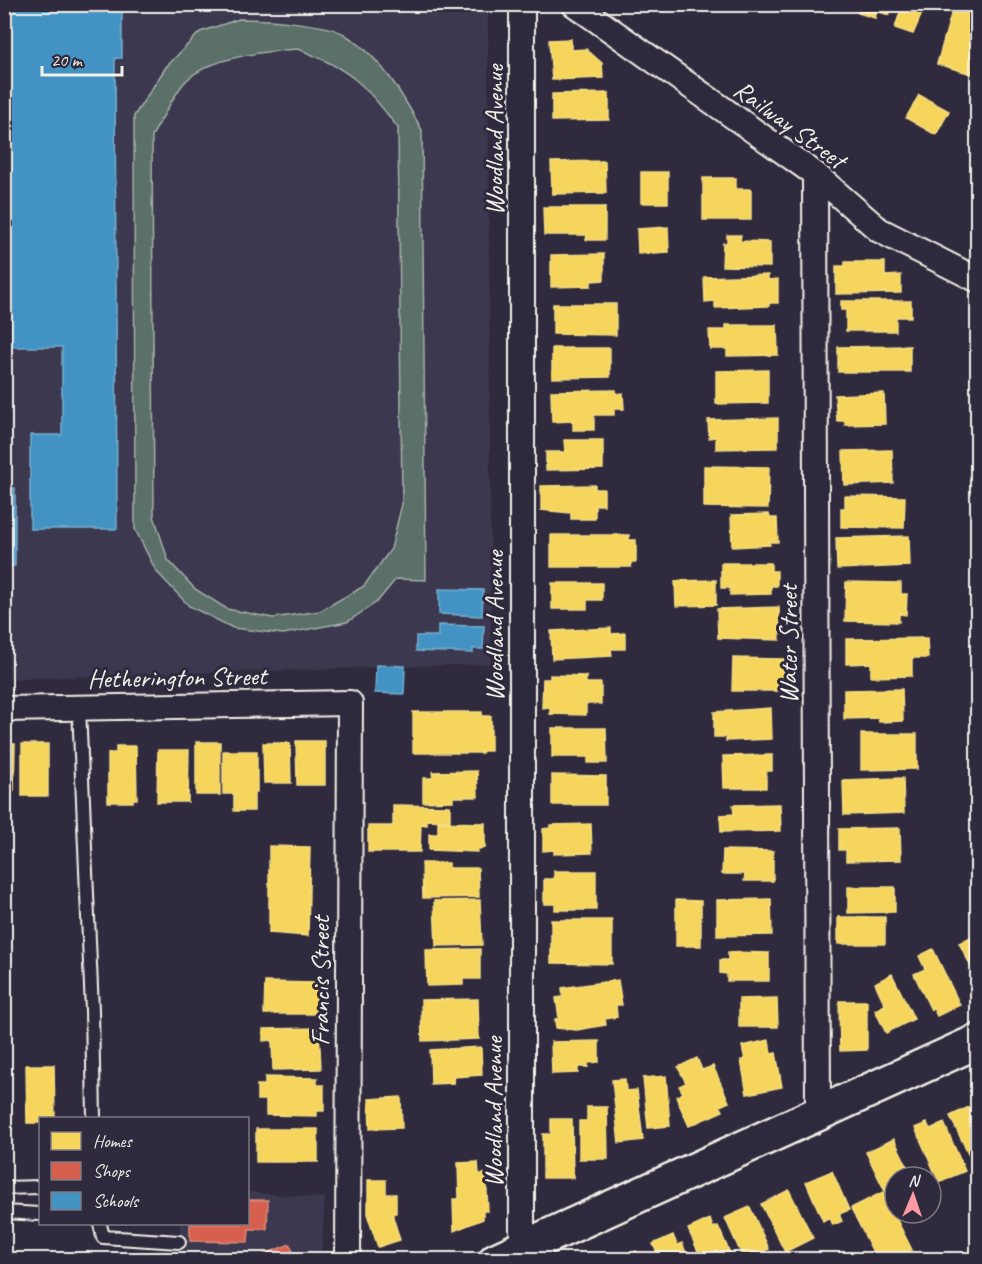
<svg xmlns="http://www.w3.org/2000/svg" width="982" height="1264" font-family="Caveat,sans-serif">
<rect width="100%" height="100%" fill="#2f2a3d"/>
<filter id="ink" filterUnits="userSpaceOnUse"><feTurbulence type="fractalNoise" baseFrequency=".0167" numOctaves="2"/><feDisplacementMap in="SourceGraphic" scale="12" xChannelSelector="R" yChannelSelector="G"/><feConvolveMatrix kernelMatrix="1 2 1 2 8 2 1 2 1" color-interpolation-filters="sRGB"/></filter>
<g filter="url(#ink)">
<path fill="#3b394f" d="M 4,5 L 488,5 L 491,664 L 5,679 Z
M 248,1192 L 325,1198 L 321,1259 L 179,1260 L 180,1224 L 248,1224 Z"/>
<path fill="#5a7069" stroke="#a7b0a8" stroke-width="1.5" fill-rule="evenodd" d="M 239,19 C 262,19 327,23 344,34 C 381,56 402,94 422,130 L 426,580 L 396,579 L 377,602 L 347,622 L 283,634 L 233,628 L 189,606 L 156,571 L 135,529 L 134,116 L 166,67 L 200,32 ZM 298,49 C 350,69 365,84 398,128 L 402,504 L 391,549 L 364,586 L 320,611 L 273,618 L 227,609 L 195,589 L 168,560 L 154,516 L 152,136 C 162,119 171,100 183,84 C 205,57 266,51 298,49 Z"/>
<path fill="#f6d55c" stroke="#f5dd86" stroke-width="1.5" d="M 861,4 L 892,4 L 889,15 L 877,11 L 875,18 L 858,13 Z
M 896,4 L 926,4 L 913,34 L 895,28 L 901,9 L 895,7 Z
M 954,4 L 978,4 L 978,57 L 972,74 L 937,64 Z
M 571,39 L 571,50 L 586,49 L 602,63 L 603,78 L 552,80 L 549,40 Z
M 609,93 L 609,120 L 552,121 L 552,94 Z
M 919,95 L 949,111 L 936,135 L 906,118 Z
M 605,161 L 606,193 L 552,194 L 551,162 Z
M 641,172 L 668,172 L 668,203 L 641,203 Z
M 703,178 L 736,178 L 736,189 L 751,189 L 751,220 L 703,220 Z
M 543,207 L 605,207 L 605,240 L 586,240 L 587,235 L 544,235 Z
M 668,227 L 669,252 L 638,254 L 637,229 Z
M 727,235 L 741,235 L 740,241 L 770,242 L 770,267 L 722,266 L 723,243 L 727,243 Z
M 604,254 L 604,280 L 591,281 L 591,286 L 551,287 L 551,255 Z
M 845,262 L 885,262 L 885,276 L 901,275 L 901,293 L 836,294 L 836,266 L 845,266 Z
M 768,275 L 768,280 L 778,279 L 778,303 L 769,303 L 769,306 L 715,308 L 715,301 L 705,302 L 704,277 Z
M 841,301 L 911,301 L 911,317 L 896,317 L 896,331 L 846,331 L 846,310 L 841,310 Z
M 553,304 L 616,304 L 616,335 L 553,334 Z
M 726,325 L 777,325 L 778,355 L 727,356 L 727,349 L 710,349 L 709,330 L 726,330 Z
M 910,346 L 910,372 L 838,372 L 838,347 Z
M 552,348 L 610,348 L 610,377 L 552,378 Z
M 768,370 L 768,403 L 716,404 L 716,371 Z
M 616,390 L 616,394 L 623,393 L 624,409 L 614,409 L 614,415 L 594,415 L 594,430 L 573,430 L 573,421 L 552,422 L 551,391 Z
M 884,393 L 885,424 L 845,425 L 845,421 L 837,421 L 835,395 Z
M 778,418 L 778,448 L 716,449 L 716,437 L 709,438 L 708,420 Z
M 564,440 L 603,440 L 603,469 L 546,470 L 546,452 L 565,452 Z
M 892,450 L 893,483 L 844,485 L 843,451 Z
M 704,466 L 769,467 L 768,508 L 704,507 Z
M 595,485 L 595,489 L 604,489 L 604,505 L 595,505 L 595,519 L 571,519 L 571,513 L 541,510 L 541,486 Z
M 845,496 L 905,497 L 904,528 L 841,527 L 841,508 L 845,508 Z
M 769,514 L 770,518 L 777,518 L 778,542 L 769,542 L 770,545 L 732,547 L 731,515 Z
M 551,535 L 629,535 L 629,540 L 636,540 L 636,562 L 631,562 L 631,567 L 551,567 Z
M 909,536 L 910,566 L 837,569 L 836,538 Z
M 721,563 L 771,563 L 771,571 L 777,571 L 777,586 L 771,586 L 771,594 L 730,595 L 730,588 L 721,588 Z
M 716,580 L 716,605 L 676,606 L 675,581 Z
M 846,582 L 901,583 L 901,594 L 907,594 L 906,615 L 899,614 L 899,622 L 845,621 Z
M 552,583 L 602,583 L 602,600 L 587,600 L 587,609 L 552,609 Z
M 779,607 L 780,640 L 718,638 L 717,609 Z
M 611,628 L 611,634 L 625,633 L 625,649 L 611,649 L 612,656 L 552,659 L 551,631 Z
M 927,638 L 928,658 L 912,658 L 912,676 L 871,677 L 871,663 L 846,664 L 846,639 Z
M 733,658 L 784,659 L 783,691 L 732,691 Z
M 550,675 L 586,676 L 586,683 L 601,683 L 601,704 L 586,704 L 586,715 L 550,714 L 550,707 L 542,708 L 543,679 L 550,679 Z
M 902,689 L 903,721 L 879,722 L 878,718 L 844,719 L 844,690 Z
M 771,708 L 772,739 L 726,741 L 726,737 L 714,737 L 714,712 Z
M 413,712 L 482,712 L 482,716 L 491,716 L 491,751 L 483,751 L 482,753 L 413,753 Z
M 552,728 L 606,728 L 607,763 L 588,763 L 588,757 L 552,757 Z
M 861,734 L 917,734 L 917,769 L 861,770 Z
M 296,741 L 325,741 L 325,785 L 297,785 Z
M 196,742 L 220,742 L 220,795 L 196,795 Z
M 263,743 L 290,743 L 291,783 L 264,783 Z
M 4,744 L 15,744 L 14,791 L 4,791 Z
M 22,744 L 48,744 L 48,796 L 22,796 Z
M 116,746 L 136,746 L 137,799 L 133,799 L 133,802 L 108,802 L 108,753 L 116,753 Z
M 158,750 L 189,750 L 188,802 L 157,802 Z
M 223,751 L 257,751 L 257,792 L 254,792 L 254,811 L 234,811 L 234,794 L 223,794 Z
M 772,755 L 772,771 L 766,771 L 766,788 L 724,788 L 723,756 Z
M 477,771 L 478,797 L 453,797 L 453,801 L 423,802 L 423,778 L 433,778 L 432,772 Z
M 552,775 L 606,776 L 606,805 L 552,805 Z
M 903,778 L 904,813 L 844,815 L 843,780 Z
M 780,804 L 781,831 L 721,832 L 720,815 L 734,814 L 733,805 Z
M 393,805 L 450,806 L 450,821 L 427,820 L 427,825 L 421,824 L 420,852 L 368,852 L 368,826 L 393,826 Z
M 438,822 L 485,823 L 485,848 L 478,849 L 477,852 L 429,850 L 429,834 L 438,834 Z
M 591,824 L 592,853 L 554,854 L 554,850 L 543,851 L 543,829 L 550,828 L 550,825 Z
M 900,828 L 901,860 L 846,861 L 846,850 L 839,850 L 839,829 Z
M 269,846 L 310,847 L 308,936 L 269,933 Z
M 723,850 L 773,851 L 773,881 L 744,881 L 745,874 L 722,874 Z
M 422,863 L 449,863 L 449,868 L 478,868 L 479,897 L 423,898 Z
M 554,871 L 596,871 L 596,910 L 555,910 L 555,904 L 544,904 L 544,879 L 554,879 Z
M 848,887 L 895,887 L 895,912 L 848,913 Z
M 771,899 L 772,935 L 717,936 L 717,900 Z
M 480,900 L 482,945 L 436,946 L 434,901 Z
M 676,900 L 701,901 L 701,946 L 676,946 Z
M 838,917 L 885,917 L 885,944 L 838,944 Z
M 551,920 L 612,920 L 612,964 L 551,963 Z
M 978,933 L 978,980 L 959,943 Z
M 480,949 L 480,979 L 463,979 L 463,985 L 427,986 L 426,950 Z
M 933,949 L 960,1005 L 937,1016 L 933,1008 L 931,1010 L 914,974 L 925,969 L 919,956 Z
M 728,952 L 769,953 L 769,981 L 727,981 L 727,974 L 720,973 L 720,960 L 728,960 Z
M 892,974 L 914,1019 L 886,1033 L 875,1010 L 885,1005 L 875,983 Z
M 618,980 L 622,1005 L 616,1005 L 617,1017 L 605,1019 L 606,1025 L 577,1030 L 556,1028 L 555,1019 L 559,1018 L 556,998 L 563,997 L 562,988 Z
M 265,982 L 318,983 L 318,1014 L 264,1014 Z
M 777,998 L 778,1027 L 739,1027 L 739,999 Z
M 478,999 L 479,1039 L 422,1041 L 421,1000 Z
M 839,1001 L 867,1001 L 867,1050 L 840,1051 Z
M 319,1028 L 321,1069 L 273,1070 L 272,1040 L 263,1041 L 263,1029 Z
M 769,1040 L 771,1054 L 776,1053 L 782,1087 L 747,1094 L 741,1060 L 745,1060 L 742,1046 Z
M 599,1041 L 599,1062 L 588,1063 L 588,1067 L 578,1067 L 578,1073 L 552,1074 L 551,1042 Z
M 481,1047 L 482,1075 L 453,1077 L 454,1083 L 431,1084 L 430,1050 Z
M 697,1058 L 702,1070 L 713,1066 L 729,1102 L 720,1106 L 723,1111 L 689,1126 L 676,1097 L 683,1093 L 679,1086 L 686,1083 L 678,1067 Z
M 26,1065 L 54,1065 L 55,1118 L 40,1118 L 40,1123 L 27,1123 Z
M 666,1076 L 670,1126 L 648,1128 L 643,1078 Z
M 265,1077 L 317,1078 L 317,1085 L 324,1085 L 324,1111 L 317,1111 L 317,1116 L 266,1115 L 266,1100 L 257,1100 L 257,1085 L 265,1085 Z
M 625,1079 L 626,1091 L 637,1090 L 643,1140 L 619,1143 L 612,1080 Z
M 401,1097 L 402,1128 L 370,1129 L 369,1099 Z
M 975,1104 L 978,1110 L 978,1163 L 972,1151 L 968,1153 L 950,1116 Z
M 587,1107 L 607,1107 L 608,1159 L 579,1159 L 579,1121 L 587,1121 Z
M 551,1119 L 572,1119 L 573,1178 L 543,1178 L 543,1134 L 551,1134 Z
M 927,1123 L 930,1129 L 944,1123 L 965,1171 L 939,1182 L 915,1128 Z
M 256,1129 L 318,1129 L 318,1162 L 256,1162 Z
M 894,1139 L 912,1176 L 895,1177 L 895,1212 L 866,1152 Z
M 478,1162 L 479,1174 L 486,1174 L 488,1211 L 483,1211 L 483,1219 L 454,1231 L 453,1199 L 459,1199 L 458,1163 Z
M 832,1171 L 849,1210 L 839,1214 L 842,1221 L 833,1225 L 830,1218 L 823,1221 L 806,1182 Z
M 368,1180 L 386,1180 L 386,1194 L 396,1194 L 396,1213 L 393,1213 L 393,1217 L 400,1240 L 378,1247 L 368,1217 Z
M 789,1190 L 813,1238 L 785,1252 L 761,1204 Z
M 883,1192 L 912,1250 L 893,1260 L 877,1260 L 851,1208 Z
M 750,1207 L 769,1249 L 764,1251 L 766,1256 L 760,1260 L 744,1260 L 725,1218 Z
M 710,1219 L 713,1228 L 718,1226 L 733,1260 L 702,1260 L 688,1229 Z
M 673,1235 L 677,1245 L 682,1243 L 689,1260 L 660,1260 L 653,1244 Z
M 636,1251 L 643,1260 L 620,1260 Z"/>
<path fill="#d6604d" stroke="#df8c7c" stroke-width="1.5" d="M 248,1200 L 268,1200 L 267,1229 L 249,1229 L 248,1242 L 190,1241 L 190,1224 L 248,1224 Z
M 290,1244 L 296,1260 L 253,1260 L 253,1259 Z"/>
<path fill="#4393c3" stroke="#78afce" stroke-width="1.5" d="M 4,4 L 122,4 L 122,58 L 115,58 L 117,529 L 30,529 L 30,435 L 62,435 L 62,347 L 4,347 Z
M 4,488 L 15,488 L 15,566 L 4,566 Z
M 439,589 L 483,590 L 482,616 L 439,614 Z
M 438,625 L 484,626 L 483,649 L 473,649 L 473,653 L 416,651 L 416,636 L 438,636 Z
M 376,665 L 405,666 L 404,694 L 375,693 Z"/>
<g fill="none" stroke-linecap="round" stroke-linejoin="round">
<defs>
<path id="lane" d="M 79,708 L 92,1010 L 94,1118
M 4,1188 L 40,1187
M 4,1212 L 40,1214
M 100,1224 L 103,1237 L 179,1242"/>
<path id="street" d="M 574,4 L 815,174 L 879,230 L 978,280
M 815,174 L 818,1114
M 4,709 L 350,703 L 348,1260
M 522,1248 L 522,4"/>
<path id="secondary" d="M 496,1260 L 978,1041"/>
</defs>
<use href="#lane" stroke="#f4f1e8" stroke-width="16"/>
<use href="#street" stroke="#f4f1e8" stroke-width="28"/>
<use href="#secondary" stroke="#f4f1e8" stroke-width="38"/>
<use href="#lane" stroke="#2f2a3d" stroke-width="12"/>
<use href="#street" stroke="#2f2a3d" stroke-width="24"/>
<use href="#secondary" stroke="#2f2a3d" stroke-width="33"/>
</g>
</g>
<g text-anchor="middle" stroke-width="6" stroke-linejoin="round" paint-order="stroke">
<g font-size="26" fill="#f4f1e8" stroke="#2f2a3d">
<text transform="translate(790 124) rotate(36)" y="9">Railway Street</text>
<text transform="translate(494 140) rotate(-90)" y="9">Woodland Avenue</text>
<text transform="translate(494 626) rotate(-90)" y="9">Woodland Avenue</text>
<text transform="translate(788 644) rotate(-90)" y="9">Water Street</text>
<text transform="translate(177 677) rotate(-1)" y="9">Hetherington Street</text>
<text transform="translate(320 981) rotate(-90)" y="9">Francis Street</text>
<text transform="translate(493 1112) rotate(-90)" y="9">Woodland Avenue</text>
</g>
</g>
<rect width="982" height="1264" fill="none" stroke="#2f2a3d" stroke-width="24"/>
<rect x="12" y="12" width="958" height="1240" fill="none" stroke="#f4f1e8" stroke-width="2" filter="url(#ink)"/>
<rect x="39" y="1117" width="210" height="108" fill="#2f2a3d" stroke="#7e7a81" stroke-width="1.5"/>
<rect x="51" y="1132" width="30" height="18" fill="#f6d55c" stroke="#7e7a81" stroke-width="1.5"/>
<text x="93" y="1147" font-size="18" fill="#f4f1e8">Homes</text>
<rect x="51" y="1162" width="30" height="18" fill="#d6604d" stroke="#7e7a81" stroke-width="1.5"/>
<text x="93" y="1177" font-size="18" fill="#f4f1e8">Shops</text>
<rect x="51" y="1192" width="30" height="18" fill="#4393c3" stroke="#7e7a81" stroke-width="1.5"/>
<text x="93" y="1207" font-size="18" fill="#f4f1e8">Schools</text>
<g transform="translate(913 1195) rotate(2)"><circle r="28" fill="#2f2a3d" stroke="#7e7a81" stroke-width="1.5"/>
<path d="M0-4.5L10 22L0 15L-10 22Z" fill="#ff9aa2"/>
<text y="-9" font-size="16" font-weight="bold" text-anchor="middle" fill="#f4f1e8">N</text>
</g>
<path d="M42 66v9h80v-9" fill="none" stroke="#f4f1e8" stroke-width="3"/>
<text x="51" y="66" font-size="18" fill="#f4f1e8" stroke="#2f2a3d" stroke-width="4.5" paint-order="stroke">20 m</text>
</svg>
